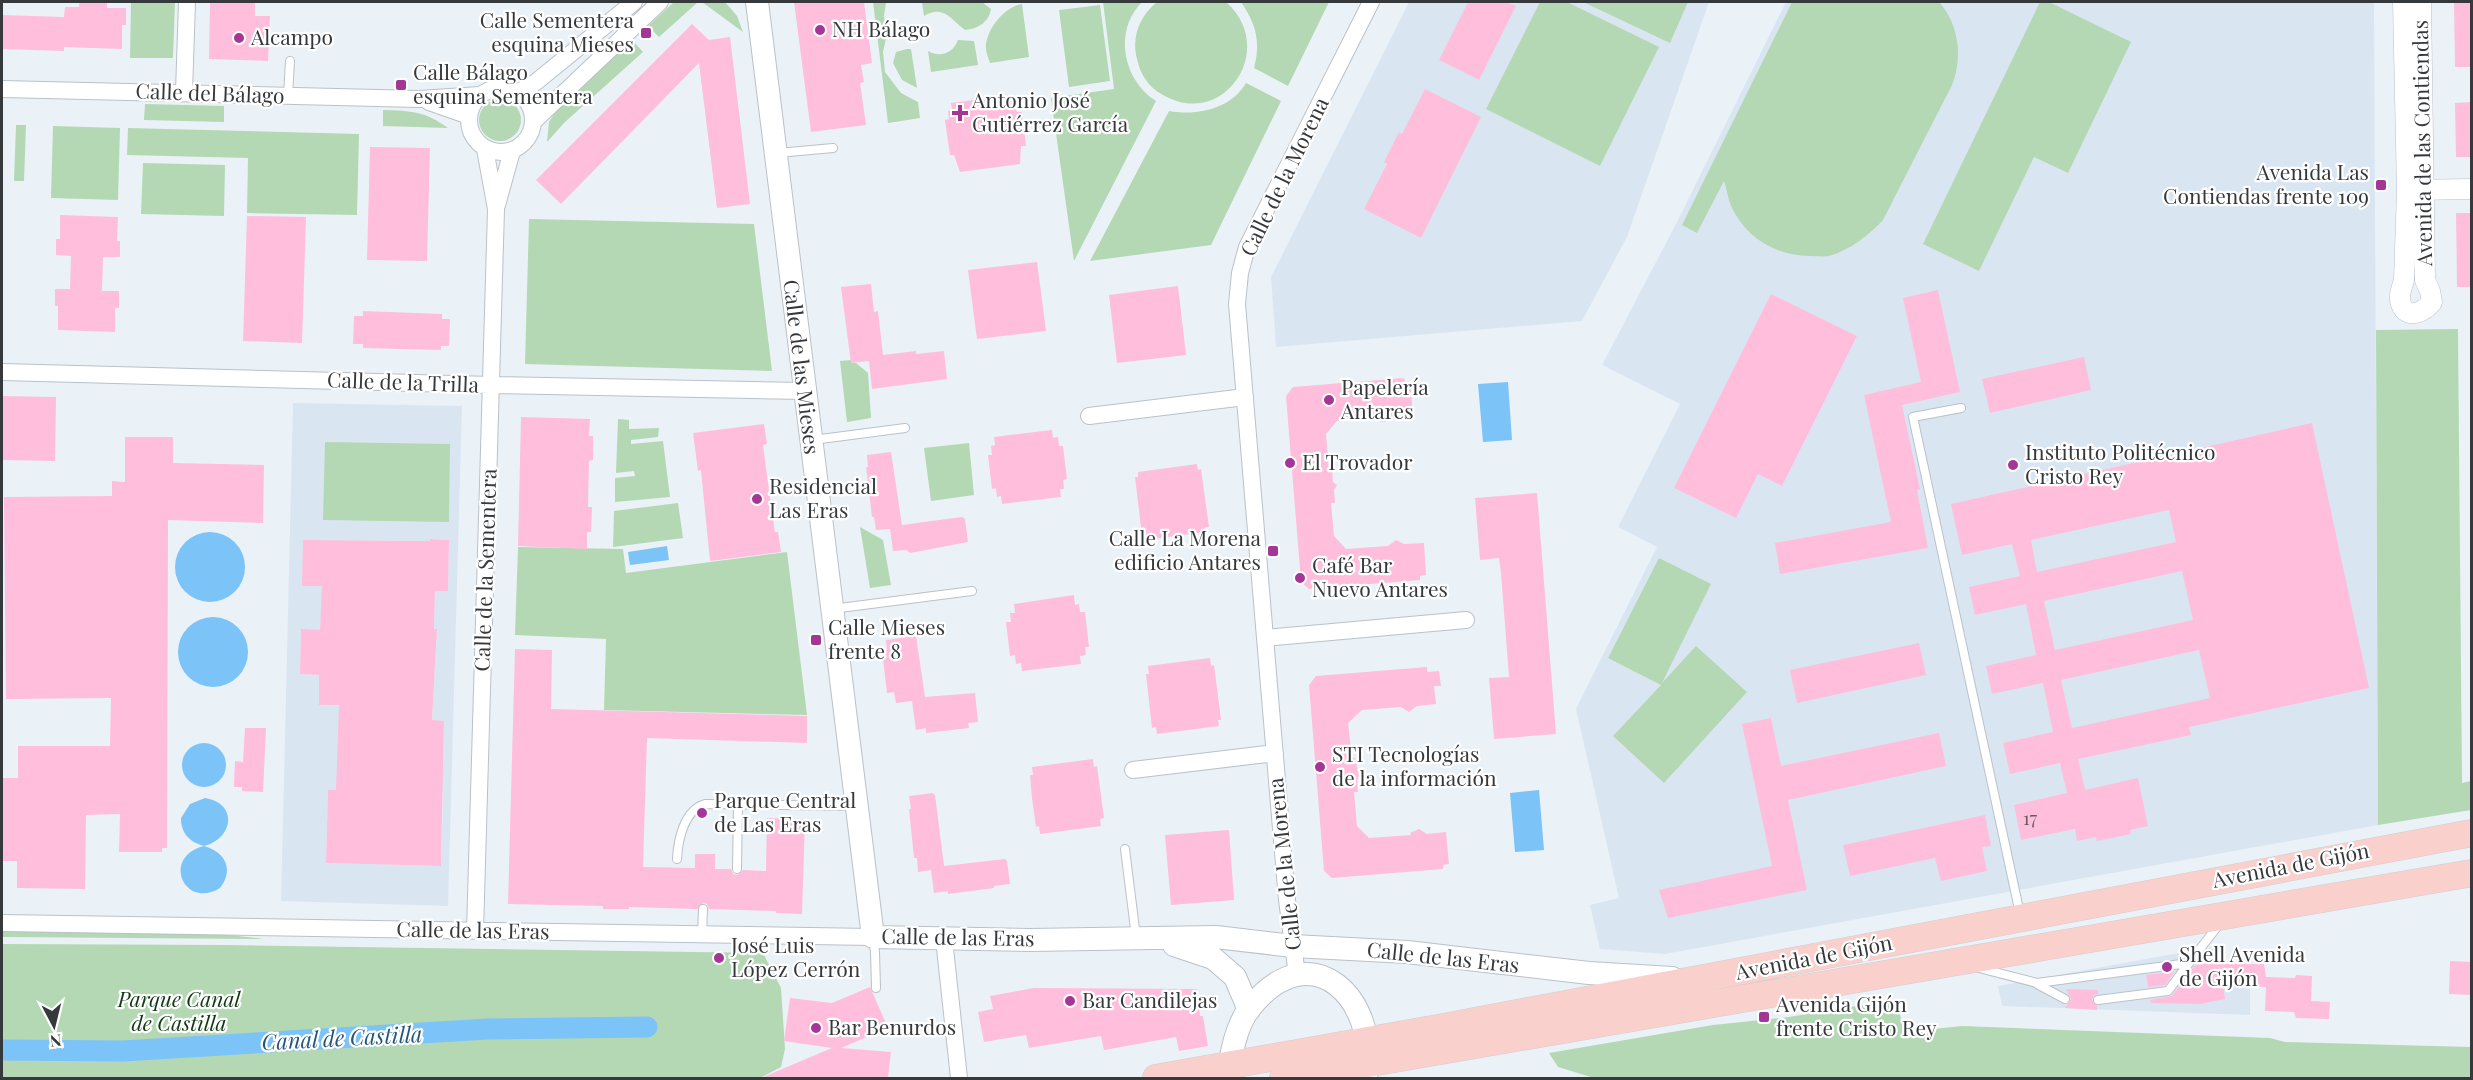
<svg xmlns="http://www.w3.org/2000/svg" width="2473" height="1080" font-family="'Playfair Display',serif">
<rect width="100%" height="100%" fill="#eaf2f8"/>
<path fill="#d9e6f2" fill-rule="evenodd" d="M 1409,2 L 1709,2 L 1627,237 L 1582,321 L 1276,347 L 1271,277 Z
M 1786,2 L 2374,2 L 2378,825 L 1665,954 L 1600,949 L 1590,905 L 1619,898 L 1576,709 L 1657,547 L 1618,527 L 1680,404 L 1602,365 L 1677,222 Z
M 293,403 L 462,406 L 448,906 L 281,901 ZM 430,539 L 449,540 L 448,590 L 435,590 L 434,629 L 437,630 L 432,720 L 444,721 L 443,771 L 337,766 L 406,707 L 319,705 L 319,675 L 300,674 L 301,630 L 320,630 L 322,600 L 343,586 L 344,540 L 430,541 ZM 328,790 L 443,793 L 441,866 L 326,863 Z
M 2223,945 L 2230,985 L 2250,986 L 2250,1015 L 2002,1006 L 1998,986 Z"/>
<path fill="#b4d8b4" d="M 131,2 L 175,2 L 173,58 L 130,58 Z
M 674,2 L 698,2 L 659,37 L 648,26 Z
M 702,2 L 725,2 L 737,16 L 743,32 Z
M 873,2 L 886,2 L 884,16 L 887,34 L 883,52 L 885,72 L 901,93 L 918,102 L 920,118 L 888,123 Z
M 922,2 L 982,2 L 991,9 C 989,22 978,29 965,30 C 951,20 944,4 924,16 Z
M 1103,2 L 1142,2 C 1113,31 1123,80 1156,101 L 1074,261 L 1051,98 L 1114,89 Z
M 1157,2 L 1226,2 C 1279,49 1223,130 1163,95 C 1149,88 1140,74 1137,59 C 1131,37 1140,16 1157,2 Z
M 1241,2 L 1329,2 L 1288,86 L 1254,68 C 1261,42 1256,24 1241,2 Z
M 1540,2 L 1567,2 L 1659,47 L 1600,166 L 1486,109 Z
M 1583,2 L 1688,2 L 1670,43 Z
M 1792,2 L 1939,2 C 1959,24 1963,58 1952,85 L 1883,220 C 1868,236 1850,250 1829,256 C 1824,257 1817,256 1811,256 C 1777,256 1747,239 1732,208 C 1728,200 1727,189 1724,181 L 1697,233 L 1682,225 Z
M 2040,2 L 2049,2 L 2131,42 L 2068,173 L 2034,157 L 1979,271 L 1923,244 Z
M 1022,4 L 1029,57 L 990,63 C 988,57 985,50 986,44 C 989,26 1005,7 1022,4 Z
M 1100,5 L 1110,81 L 1069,87 L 1059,10 Z
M 632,40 L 643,52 L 565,122 L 547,142 L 549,122 L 557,109 Z
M 958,40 L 974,41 L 978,65 L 931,72 L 928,51 C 941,58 953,53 958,40 Z
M 907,49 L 911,49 L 917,88 L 902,80 L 893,63 L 896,52 Z
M 1246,83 L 1281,101 L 1211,245 L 1090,261 L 1169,111 C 1197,116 1231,109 1246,83 Z
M479 120a21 21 0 1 1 42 0a21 21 0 1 1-42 0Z
M 145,104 L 224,106 L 224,122 L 144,120 Z
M 383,110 C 411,111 425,111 448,128 L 383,126 Z
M 16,125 L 26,125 L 24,181 L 14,181 Z
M 53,126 L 120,128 L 118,200 L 51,198 Z
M 128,128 L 359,134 L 357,215 L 247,213 L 248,158 L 127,155 Z
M 143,163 L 225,165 L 224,216 L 141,214 Z
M 529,219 L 754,224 L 772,371 L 525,364 Z
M 2458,329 L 2462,783 L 2471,781 L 2471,810 L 2378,825 L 2376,330 Z
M 851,360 L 851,363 L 856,363 L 868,373 L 871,418 L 847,422 L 840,361 Z
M 618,419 L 629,420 L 629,429 L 659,428 L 658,437 L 631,440 L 631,444 L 663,441 L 670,497 L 615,502 L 615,478 L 635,476 L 634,471 L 616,473 Z
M 325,442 L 450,444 L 449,522 L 323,520 Z
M 969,443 L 974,495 L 931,501 L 924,448 Z
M 678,503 L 683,538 L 613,547 L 614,511 Z
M 860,527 L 883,540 L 891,585 L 870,588 Z
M 518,547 L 623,549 L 626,573 L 787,552 L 807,715 L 604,710 L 606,639 L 515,635 Z
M 1659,558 L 1711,584 L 1662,683 L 1696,646 L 1747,692 L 1664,783 L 1613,736 L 1661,685 L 1608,658 Z
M 2,931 L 220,934 L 264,939 L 2,937 Z
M 2,944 L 227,945 L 763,953 L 781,988 L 785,1049 L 781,1067 L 760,1078 L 2,1078 Z
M 1898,999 L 1901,1020 L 1914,1031 L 1962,1026 L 2270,1038 L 2285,1042 L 2471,1047 L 2471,1078 L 1594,1078 L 1558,1067 L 1549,1053 L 1713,1025 L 1789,1017 Z"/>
<path fill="#7cc3f7" d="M 1508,382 L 1512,440 L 1483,442 L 1478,384 Z
M175 567a35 35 0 1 1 70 0a35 35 0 1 1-70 0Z
M 667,546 L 669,560 L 630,565 L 628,552 Z
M178 652a35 35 0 1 1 70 0a35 35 0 1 1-70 0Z
M182 765a22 22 0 1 1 44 0a22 22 0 1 1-44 0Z
M 1539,790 L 1544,850 L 1515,852 L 1510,793 Z
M 205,798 C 238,803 234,838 204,846 C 226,852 234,870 220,888 C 184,910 161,857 204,846 C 190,842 181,834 181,818 L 190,804 Z"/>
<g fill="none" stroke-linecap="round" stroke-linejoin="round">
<path stroke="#7cc3f7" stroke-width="21" d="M 2,1050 L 123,1051 L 488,1029 L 647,1027"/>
</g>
<path fill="#ffbedb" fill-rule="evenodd" d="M 79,2 L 107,2 L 107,8 L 126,8 L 126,25 L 122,25 L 122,49 L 64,47 L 64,51 L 2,49 L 2,15 L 64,17 L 65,7 L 79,7 Z
M 210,2 L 255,2 L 255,16 L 270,16 L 268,61 L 209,59 Z
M 794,2 L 864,2 L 872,63 L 861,65 L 864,82 L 860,83 L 866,125 L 811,132 Z
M 1468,2 L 1506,2 L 1516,6 L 1479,80 L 1439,60 Z
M 2454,2 L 2472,2 L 2472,67 L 2455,67 Z
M 692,24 L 709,40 L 730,37 L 750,204 L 717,208 L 699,63 L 561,204 L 536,180 Z
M 1425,89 L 1481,117 L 1421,238 L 1364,209 L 1387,164 L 1384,162 L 1399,132 L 1402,134 Z
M 1011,95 L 1017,112 L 1022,112 L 1026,146 L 1021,146 L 1020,164 L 960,172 L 954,155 L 950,155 L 945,120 L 949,119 L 948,111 L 952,110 L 951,103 Z
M 2472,102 L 2472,157 L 2456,157 L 2455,103 Z
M 370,147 L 430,148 L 427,261 L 367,260 Z
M 2456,213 L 2472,213 L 2472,287 L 2457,287 Z
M 60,215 L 118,217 L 117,241 L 120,241 L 120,257 L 103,257 L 102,291 L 119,291 L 119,308 L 115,308 L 115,332 L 58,330 L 58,306 L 55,306 L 55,289 L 70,289 L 71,256 L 56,255 L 56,239 L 60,239 Z
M 247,216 L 306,217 L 302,343 L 243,341 Z
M 1037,262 L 1046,331 L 977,339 L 968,270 Z
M 871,284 L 874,312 L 878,311 L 883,355 L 916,351 L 916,354 L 944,351 L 947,379 L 872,389 L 869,361 L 851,363 L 841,287 Z
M 1178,286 L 1186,355 L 1117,363 L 1109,295 Z
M 1938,290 L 1960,392 L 1902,405 L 1920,489 L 1917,490 L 1928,548 L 1780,574 L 1775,543 L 1891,522 L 1864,395 L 1921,382 L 1903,298 Z
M 1771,294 L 1857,336 L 1782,486 L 1758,474 L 1736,518 L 1674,488 Z
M 363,311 L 442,314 L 442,319 L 450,319 L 449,346 L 441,346 L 441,350 L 363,348 L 363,344 L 353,344 L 354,316 L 363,316 Z
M 2084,357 L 2091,390 L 1990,413 L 1982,379 Z
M 1404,378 L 1405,382 L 1410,382 L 1413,414 L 1394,416 L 1386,422 L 1378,421 L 1377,417 L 1337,421 L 1326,434 L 1329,469 L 1332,468 L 1333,482 L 1337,485 L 1334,490 L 1335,503 L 1331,503 L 1334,536 L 1346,549 L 1388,546 L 1396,540 L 1404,544 L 1424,543 L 1426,575 L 1420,576 L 1420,580 L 1309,589 L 1301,582 L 1286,396 L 1293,387 Z
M 2,396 L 56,397 L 55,461 L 2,460 Z
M 521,417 L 590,419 L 589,436 L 593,436 L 593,460 L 589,461 L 588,507 L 592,507 L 591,532 L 587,532 L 587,549 L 518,546 Z
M 2312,423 L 2369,688 L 2189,727 L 2191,735 L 2078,759 L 2085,790 L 2138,778 L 2148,826 L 2130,830 L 2131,834 L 2097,841 L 2096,837 L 2077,841 L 2075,829 L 2021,840 L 2014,805 L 2067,793 L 2060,763 L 2010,774 L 2003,743 L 2053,732 L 2043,683 L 1992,694 L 1986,666 L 2036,655 L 2026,604 L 1975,615 L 1969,587 L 2020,576 L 2012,544 L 1962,555 L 1951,504 ZM 2169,510 L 2176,542 L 2037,572 L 2031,540 ZM 2182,571 L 2193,620 L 2055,650 L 2044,601 ZM 2199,650 L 2210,698 L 2072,728 L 2061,680 Z
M 764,424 L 767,444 L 763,445 L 769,490 L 775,532 L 778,532 L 781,552 L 710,561 L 701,470 L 698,471 L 693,433 Z
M 1052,430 L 1053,438 L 1058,437 L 1059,446 L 1063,446 L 1067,479 L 1063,480 L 1064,489 L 1060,489 L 1061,497 L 1002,504 L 1001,496 L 997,497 L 996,488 L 992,489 L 988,455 L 992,455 L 991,446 L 995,445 L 994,437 Z
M 125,437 L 173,437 L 173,463 L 264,465 L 263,523 L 168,520 L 167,848 L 162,848 L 162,852 L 119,852 L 120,814 L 86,815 L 85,889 L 17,888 L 17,861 L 2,861 L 2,778 L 18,778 L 18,746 L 110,746 L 111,698 L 6,699 L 4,497 L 112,496 L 112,481 L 125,482 Z
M 891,452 L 902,525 L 962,517 L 965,519 L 968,542 L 910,553 L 906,550 L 893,551 L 890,529 L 876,530 L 874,517 L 872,517 L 866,467 L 868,467 L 867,455 Z
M 1197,464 L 1198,470 L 1201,469 L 1209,527 L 1205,527 L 1205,532 L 1146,540 L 1145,535 L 1142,535 L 1135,477 L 1138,477 L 1138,472 Z
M 1537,493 L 1556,734 L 1494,739 L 1489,678 L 1509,677 L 1501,573 L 1499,558 L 1480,560 L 1475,498 Z
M 430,539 L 449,540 L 448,591 L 435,591 L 434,629 L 437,629 L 432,720 L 444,721 L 441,866 L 326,863 L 328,790 L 336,790 L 339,705 L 319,705 L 319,675 L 300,674 L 301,629 L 320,630 L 322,586 L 302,586 L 303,540 L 430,541 Z
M 1074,595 L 1075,605 L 1079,604 L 1080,612 L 1085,612 L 1089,647 L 1085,647 L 1086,655 L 1080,656 L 1081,664 L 1022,671 L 1021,663 L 1016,664 L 1015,655 L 1010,656 L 1006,622 L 1011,622 L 1010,613 L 1015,613 L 1014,604 Z
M 916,636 L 925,697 L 975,693 L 978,722 L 968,723 L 969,728 L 926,733 L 926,728 L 916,730 L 912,701 L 896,703 L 894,692 L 887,693 L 882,650 L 887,650 L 886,640 Z
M 1919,643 L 1926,675 L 1797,703 L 1790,670 Z
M 515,649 L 552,650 L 551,709 L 807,716 L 807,743 L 647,738 L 644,833 L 643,867 L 695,868 L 695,854 L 715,854 L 715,869 L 731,869 L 733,874 L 737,875 L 743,870 L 766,871 L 767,818 L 805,819 L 802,914 L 776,913 L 776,911 L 709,909 L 707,904 L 703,903 L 697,909 L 629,907 L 629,909 L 603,909 L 603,906 L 508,904 Z
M 1210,658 L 1211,666 L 1214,665 L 1221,720 L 1218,720 L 1219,726 L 1157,734 L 1156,727 L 1152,728 L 1146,674 L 1149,674 L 1148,666 Z
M 1427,667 L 1427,672 L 1439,671 L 1441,686 L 1434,686 L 1436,704 L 1417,706 L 1409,712 L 1401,707 L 1362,710 L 1348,723 L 1352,758 L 1355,758 L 1359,776 L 1357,780 L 1358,792 L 1354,792 L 1357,826 L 1369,838 L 1411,835 L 1410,833 L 1419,829 L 1427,834 L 1446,832 L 1449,864 L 1443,865 L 1443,869 L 1332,878 L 1324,871 L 1309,685 L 1316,676 Z
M 1771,718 L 1781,766 L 1939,733 L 1946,766 L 1788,800 L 1807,890 L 1668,918 L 1659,890 L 1772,866 L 1742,724 Z
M 245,728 L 266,728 L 263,792 L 242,791 L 242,787 L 234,787 L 235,761 L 243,762 Z
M 1093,759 L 1094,767 L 1097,766 L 1104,818 L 1100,819 L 1101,826 L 1040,834 L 1039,826 L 1036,827 L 1032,798 L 1030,775 L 1033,775 L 1032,767 Z
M 933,793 L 935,795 L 944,866 L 1005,859 L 1007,861 L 1010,884 L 994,886 L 994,888 L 948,894 L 948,891 L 934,893 L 931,870 L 918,872 L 917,858 L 914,858 L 909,809 L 911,809 L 909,796 Z
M 1985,815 L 1991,846 L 1982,847 L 1987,871 L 1941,881 L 1935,858 L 1850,876 L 1843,845 Z
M 1229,830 L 1234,900 L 1171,905 L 1165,835 Z
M 2218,961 L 2219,964 L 2264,964 L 2266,977 L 2295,978 L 2296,975 L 2312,976 L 2311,1001 L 2330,1002 L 2329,1019 L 2296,1018 L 2294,1012 L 2265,1011 L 2266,987 L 2223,985 L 2225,999 L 2200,1004 L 2151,1003 L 2150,1000 L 2172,996 L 2195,965 Z
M 2450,961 L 2472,962 L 2472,995 L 2449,994 Z
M 2175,971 L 2165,985 L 2148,987 L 2146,975 Z
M 870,987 L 888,1028 L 841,1048 L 891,1052 L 888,1078 L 761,1078 L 832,1048 L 784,1041 L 790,998 L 832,1003 Z
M 1034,988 L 1197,989 L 1200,1016 L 1203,1016 L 1208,1046 L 1179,1051 L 1176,1037 L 1104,1050 L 1101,1036 L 1029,1048 L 1026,1035 L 984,1042 L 978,1012 L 993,1009 L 990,996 Z
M 2066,989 L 2098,990 L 2098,994 L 2094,995 L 2092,1000 L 2097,1006 L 2097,1010 L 2065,1008 L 2071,999 Z"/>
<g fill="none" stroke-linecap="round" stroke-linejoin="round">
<defs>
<path id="service" d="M 288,96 L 290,61
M 778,153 L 833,148
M 1961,408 L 1913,417 L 2020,914
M 813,440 L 905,428
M 832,609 L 972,591
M 1125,849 L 1136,937
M 677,859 C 678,840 684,810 705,804 L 856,806
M 737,869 L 738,803
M 702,935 L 703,909
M 873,938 L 875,952 L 876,988
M 1979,968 L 2037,983 L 2189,963 L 2221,922
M 2037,984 L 2065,999
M 2098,1000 L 2168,991 L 2189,963"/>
<path id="minor" d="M469 120a32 32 0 1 1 64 0a32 32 0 1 1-64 0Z
M 2,89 L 419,99 L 480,95
M 184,92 L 187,2
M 517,93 L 536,82 L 634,2
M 429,102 L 469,116
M 533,122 L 660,2
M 497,205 L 512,151
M 2,372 L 492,385 L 804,391
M 1089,416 L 1245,397
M 1265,638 L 1466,620
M 1133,770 L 1275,753
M 2,923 L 873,937
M 475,931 L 496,209 L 485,149
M 944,939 L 959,1078
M 1297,975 L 1287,900 L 1237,304 L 1240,273 L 1247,247 L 1371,2"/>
<path id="tertiary" d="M 2403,2 L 2407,191 L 2404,280 C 2402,287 2398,296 2401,304 C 2407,321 2425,311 2432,302 L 2430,291 L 2425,280 L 2421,2
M 2411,190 L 2472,189"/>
<path id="secondary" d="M 757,2 L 873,937 L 1030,940 L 1216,937 L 1293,946 L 1407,952 L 1589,973 L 1672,978
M 1174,945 L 1213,958 L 1235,977 L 1249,1010
M 1227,1078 C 1231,1056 1235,1028 1249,1009 C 1311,930 1380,999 1366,1078"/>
<path id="trunk" d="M 1156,1078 L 1439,1028 L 2472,833
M 1283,1078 L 2472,873"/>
</defs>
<use href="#service" stroke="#bac1c8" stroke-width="10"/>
<use href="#minor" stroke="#bac1c8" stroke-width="18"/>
<use href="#tertiary" stroke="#bac1c8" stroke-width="21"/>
<use href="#secondary" stroke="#bac1c8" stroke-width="24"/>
<use href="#trunk" stroke="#cfcfd0" stroke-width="28"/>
<use href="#service" stroke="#fff" stroke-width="8"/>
<use href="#minor" stroke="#fff" stroke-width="16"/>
<use href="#tertiary" stroke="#fff" stroke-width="20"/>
<use href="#secondary" stroke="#fff" stroke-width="22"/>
<use href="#trunk" stroke="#fad0cc" stroke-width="27"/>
</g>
<g fill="#a43796" stroke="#fff" stroke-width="2">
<circle cx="820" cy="30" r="6"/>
<rect x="640" y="27" width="12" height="12" rx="3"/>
<circle cx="239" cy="38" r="6"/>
<rect x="395" y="79" width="12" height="12" rx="3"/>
<path d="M957 104h6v6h6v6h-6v6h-6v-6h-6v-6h6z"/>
<rect x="2375" y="179" width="12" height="12" rx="3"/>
<circle cx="1329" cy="400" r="6"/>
<circle cx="1290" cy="463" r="6"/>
<circle cx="2013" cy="465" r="6"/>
<circle cx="757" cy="499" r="6"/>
<rect x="1267" y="545" width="12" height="12" rx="3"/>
<circle cx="1300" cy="578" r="6"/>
<rect x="810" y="634" width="12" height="12" rx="3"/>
<circle cx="1320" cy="767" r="6"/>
<circle cx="702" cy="813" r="6"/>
<circle cx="719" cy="958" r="6"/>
<circle cx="2167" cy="967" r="6"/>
<circle cx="1070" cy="1001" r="6"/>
<rect x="1758" y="1011" width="12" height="12" rx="3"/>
<circle cx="816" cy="1028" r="6"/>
</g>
<g text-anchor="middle" stroke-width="4.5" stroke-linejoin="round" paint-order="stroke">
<g font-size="18" fill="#685a64">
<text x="2030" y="825">17</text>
</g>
<g font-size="21" fill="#36393c" stroke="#fff" text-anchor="start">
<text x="634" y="28" text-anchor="end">Calle Sementera<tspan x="634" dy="24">esquina Mieses</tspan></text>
<text x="832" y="37">NH Bálago</text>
<text x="251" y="45">Alcampo</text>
<text x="413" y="80">Calle Bálago<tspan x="413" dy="24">esquina Sementera</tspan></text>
<text x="972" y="108">Antonio José<tspan x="972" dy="24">Gutiérrez García</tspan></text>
<text x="2369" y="180" text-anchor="end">Avenida Las<tspan x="2369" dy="24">Contiendas frente 109</tspan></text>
<text x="1341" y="395">Papelería<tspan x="1341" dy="24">Antares</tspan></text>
<text x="2025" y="460">Instituto Politécnico<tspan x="2025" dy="24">Cristo Rey</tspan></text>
<text x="1302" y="470">El Trovador</text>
<text x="769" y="494">Residencial<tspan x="769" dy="24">Las Eras</tspan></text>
<text x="1261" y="546" text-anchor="end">Calle La Morena<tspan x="1261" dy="24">edificio Antares</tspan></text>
<text x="1312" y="573">Café Bar<tspan x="1312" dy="24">Nuevo Antares</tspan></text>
<text x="828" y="635">Calle Mieses<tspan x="828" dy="24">frente 8</tspan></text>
<text x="1332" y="762">STI Tecnologías<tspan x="1332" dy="24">de la información</tspan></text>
<text x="714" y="808">Parque Central<tspan x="714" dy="24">de Las Eras</tspan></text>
<text x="731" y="953">José Luis<tspan x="731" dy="24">López Cerrón</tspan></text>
<text x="2179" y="962">Shell Avenida<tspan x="2179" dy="24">de Gijón</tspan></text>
<text x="1082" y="1008">Bar Candilejas</text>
<text x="1776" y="1012">Avenida Gijón<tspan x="1776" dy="24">frente Cristo Rey</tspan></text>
<text x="828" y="1035">Bar Benurdos</text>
</g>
<g font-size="21" fill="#36393c" stroke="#fff">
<text transform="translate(210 94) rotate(2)" y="7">Calle del Bálago</text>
<text transform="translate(2423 143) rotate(-91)" y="7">Avenida de las Contiendas</text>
<text transform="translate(1285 177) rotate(-64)" y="7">Calle de la Morena</text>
<text transform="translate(801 367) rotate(83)" y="7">Calle de las Mieses</text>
<text transform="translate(403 383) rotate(2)" y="7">Calle de la Trilla</text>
<text transform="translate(486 570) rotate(-88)" y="7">Calle de la Sementera</text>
<text transform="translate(1285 864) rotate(-96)" y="7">Calle de la Morena</text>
<text transform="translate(2291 866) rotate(-11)" y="7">Avenida de Gijón</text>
<text transform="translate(473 931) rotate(1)" y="7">Calle de las Eras</text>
<text transform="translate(958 938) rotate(1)" y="7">Calle de las Eras</text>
<text transform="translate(1443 958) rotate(6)" y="7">Calle de las Eras</text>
<text transform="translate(1814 958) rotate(-11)" y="7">Avenida de Gijón</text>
</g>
<g font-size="21" font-style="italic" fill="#103912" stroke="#fff">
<text x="179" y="1007">Parque Canal<tspan x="179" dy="24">de Castilla</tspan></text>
</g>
<g font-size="22" font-style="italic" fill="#23567a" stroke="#fff">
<text transform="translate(342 1038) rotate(-3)" y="8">Canal de Castilla</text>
</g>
</g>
<rect width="2473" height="1080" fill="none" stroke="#36393c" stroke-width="6"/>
<g transform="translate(54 1026) rotate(173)" stroke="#ffffff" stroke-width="4.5" paint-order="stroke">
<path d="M0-4.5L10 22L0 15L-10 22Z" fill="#36393c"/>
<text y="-9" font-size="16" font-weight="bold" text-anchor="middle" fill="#36393c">N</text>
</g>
</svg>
